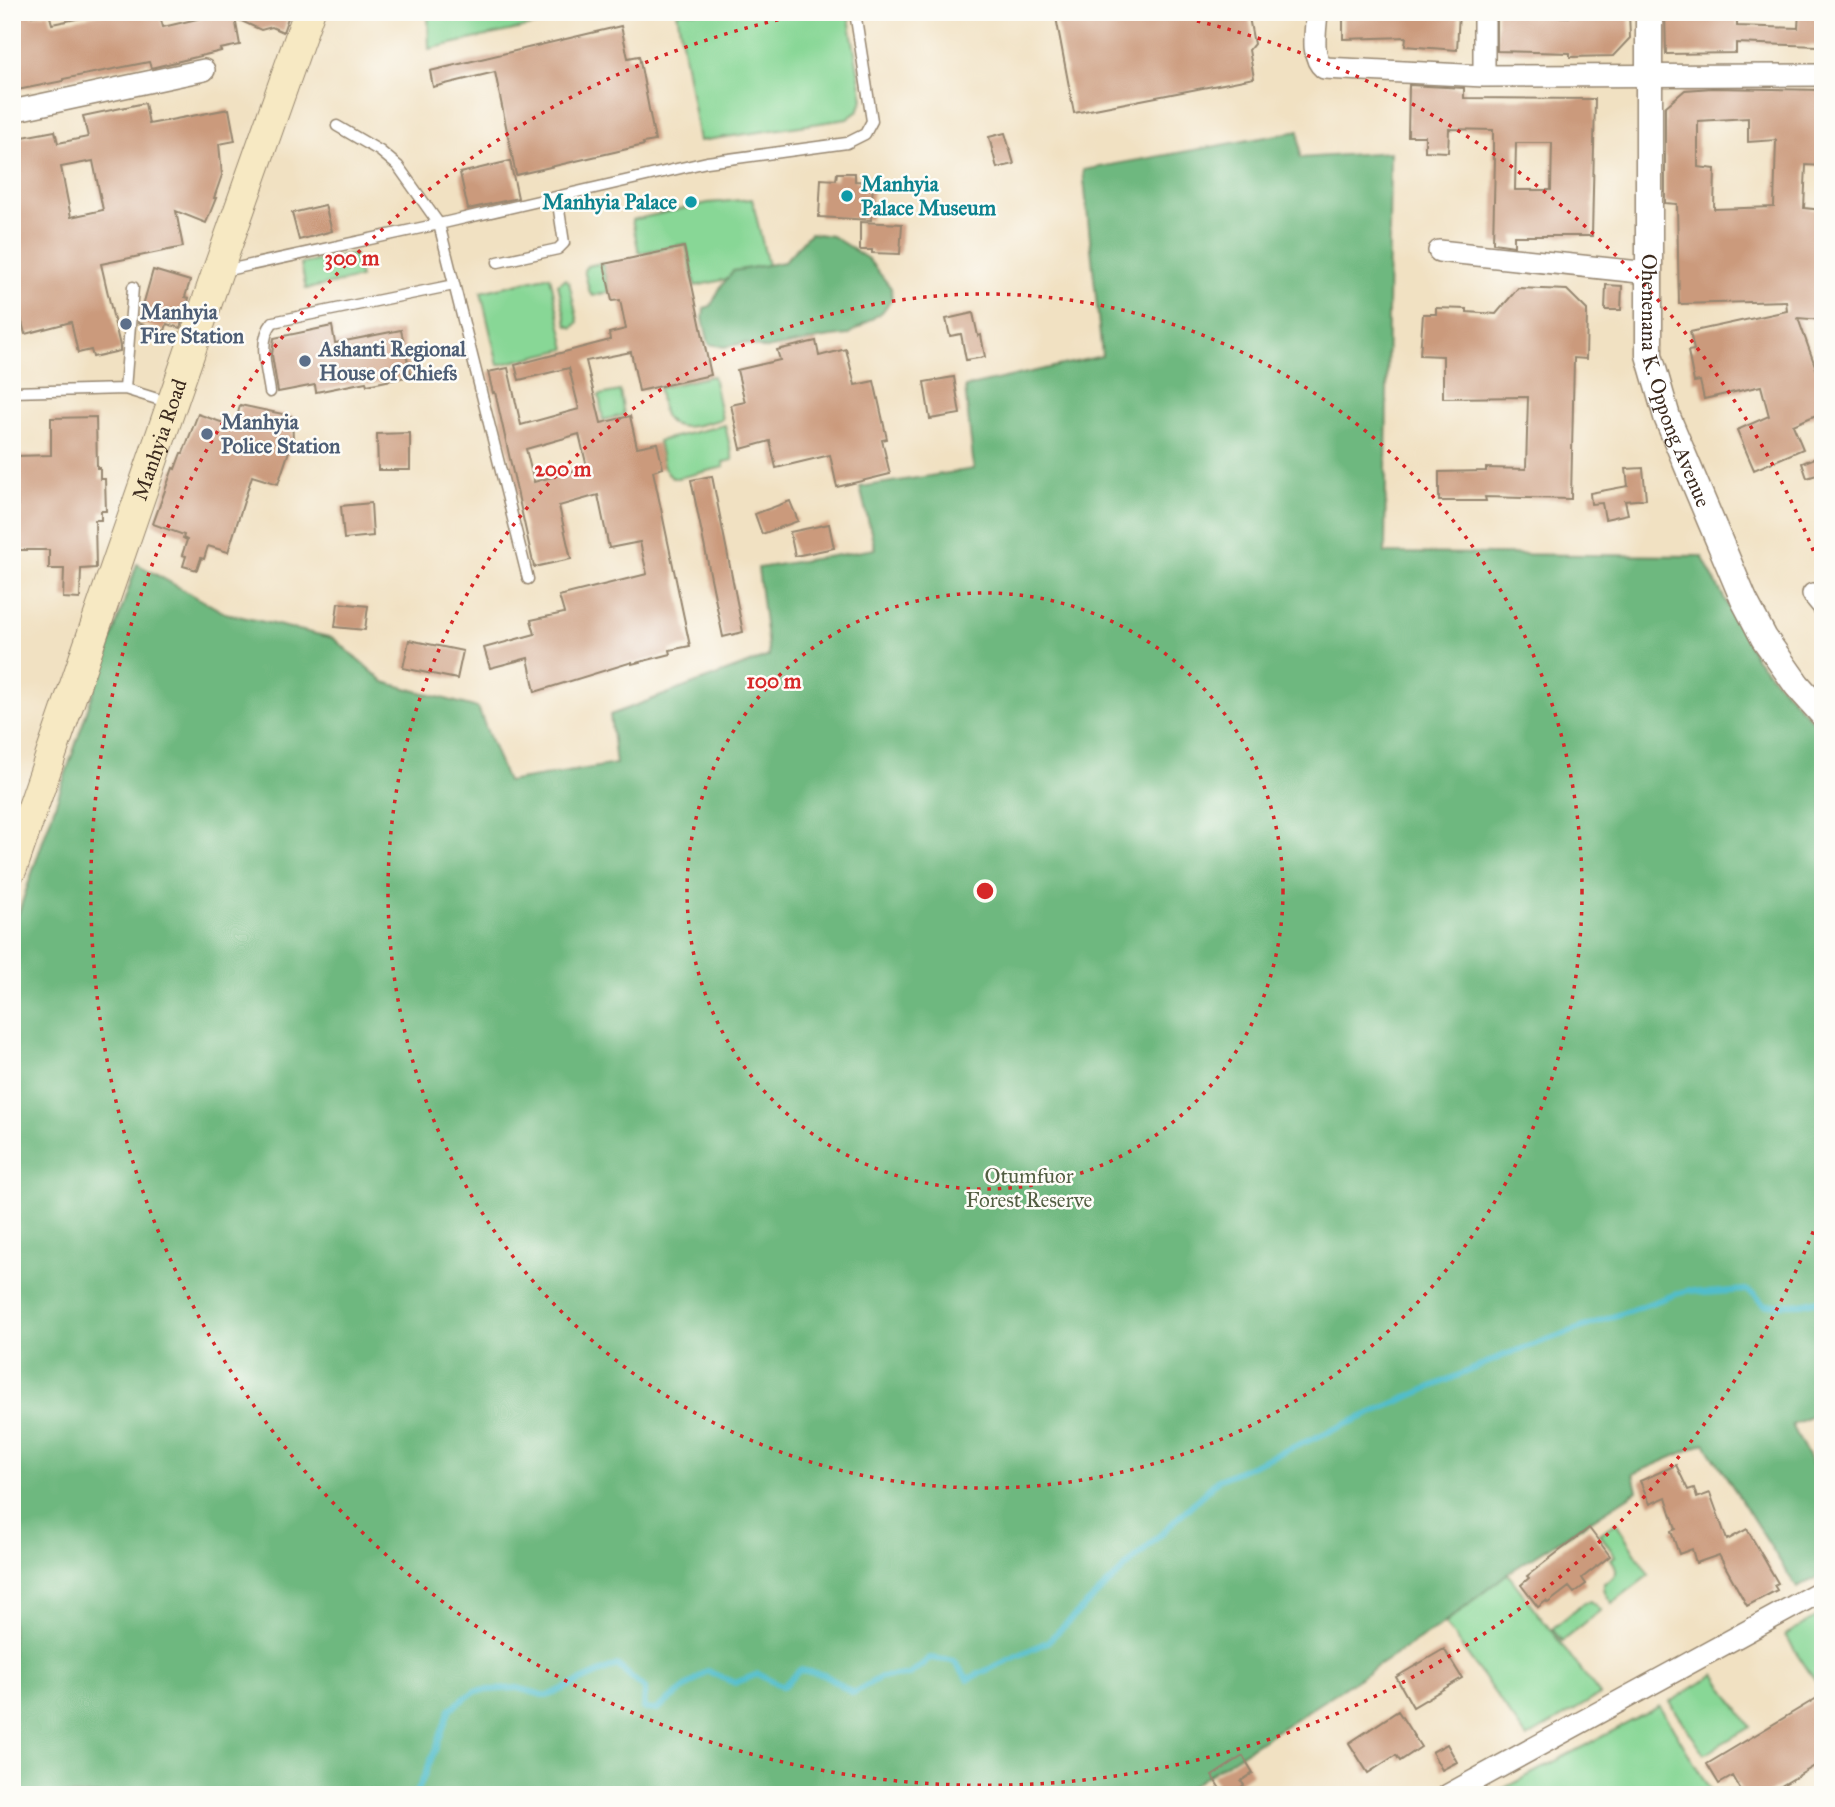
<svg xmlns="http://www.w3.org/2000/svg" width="1835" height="1807" font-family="'IM FELL Great Primer',serif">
<rect width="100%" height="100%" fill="#fdfcf7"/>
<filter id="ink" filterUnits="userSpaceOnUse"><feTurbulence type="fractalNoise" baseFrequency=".0143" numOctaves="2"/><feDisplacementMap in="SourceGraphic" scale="14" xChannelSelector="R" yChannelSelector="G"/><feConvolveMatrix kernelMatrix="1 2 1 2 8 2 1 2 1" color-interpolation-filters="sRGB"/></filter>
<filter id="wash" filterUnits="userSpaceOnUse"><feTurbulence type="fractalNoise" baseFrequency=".00686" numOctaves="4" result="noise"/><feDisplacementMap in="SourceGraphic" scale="28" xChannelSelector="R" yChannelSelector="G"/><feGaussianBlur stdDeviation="1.57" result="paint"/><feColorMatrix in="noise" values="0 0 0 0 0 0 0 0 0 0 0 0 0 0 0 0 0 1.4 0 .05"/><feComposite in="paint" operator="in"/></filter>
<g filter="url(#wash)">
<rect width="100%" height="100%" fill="#f1e1c2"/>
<path fill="#88d796" stroke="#62805a" stroke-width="2" d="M 428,12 L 594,12 L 429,49 Z
M 677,12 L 848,12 L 863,99 L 858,111 L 847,119 L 699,141 Z
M 752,199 L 769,270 L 695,286 L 686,244 L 639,253 L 632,220 L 708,203 Z
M 354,253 L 360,278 L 306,289 L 301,264 Z
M 602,263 L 609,292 L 593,296 L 590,293 L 584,270 L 587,266 Z
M 550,276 L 566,349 L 498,365 L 481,292 Z
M 565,279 L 569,282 L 578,322 L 573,328 L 567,325 L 558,284 Z
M 713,376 L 722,419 C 706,423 674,436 664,415 C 661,408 660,396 659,388 Z
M 620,391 L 624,415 L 603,420 L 599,395 Z
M 725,425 L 733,460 L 723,462 L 724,467 L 678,478 L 673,478 L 669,475 L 664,468 L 658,441 Z
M 1616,1522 L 1649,1575 L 1612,1603 C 1607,1596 1603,1591 1604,1583 C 1617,1577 1620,1571 1611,1559 L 1615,1556 L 1600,1534 Z
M 1507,1573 L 1600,1695 L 1527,1738 L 1445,1624 Z
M 1590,1601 L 1601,1610 L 1562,1641 L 1552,1629 L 1585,1602 Z
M 1823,1613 L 1823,1693 L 1785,1635 Z
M 1715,1674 L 1750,1727 L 1704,1754 L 1670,1702 Z
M 1660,1706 L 1712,1793 L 1710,1795 L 1491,1795 Z"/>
<path fill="#6eb87f" stroke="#54714e" stroke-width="2" d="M 1299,131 L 1300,158 L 1390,152 L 1385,553 L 1702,556 L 1756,659 L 1823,732 L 1823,1411 L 1792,1425 L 1823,1485 L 1823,1575 L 1797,1588 L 1705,1443 L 1633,1474 L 1637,1491 L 1508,1573 L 1443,1624 L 1177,1795 L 12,1795 L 12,932 L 137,564 L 225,613 L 333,638 L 384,682 L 478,708 L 507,782 L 616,764 L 610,715 L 769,656 L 758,568 L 875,549 L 860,487 L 974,469 L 965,387 L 1102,356 L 1083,170 Z
M 810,233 L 832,236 L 868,259 L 891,288 L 892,299 L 882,312 L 848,335 L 824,338 L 766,349 L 744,343 L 724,347 L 709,344 L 703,319 L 704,308 L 711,306 L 720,288 L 733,271 L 784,262 Z"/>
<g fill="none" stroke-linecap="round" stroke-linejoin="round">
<path stroke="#51bdcb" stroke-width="6" d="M 416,1795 L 436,1748 L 450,1709 L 475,1691 L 517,1688 L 547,1696 L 617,1665 L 645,1689 L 644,1709 L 656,1710 L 707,1671 L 735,1683 L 758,1674 L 782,1687 L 800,1670 L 825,1675 L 853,1693 L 881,1677 L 909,1675 L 930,1658 L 954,1661 L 968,1679 L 1047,1642 L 1218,1480 L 1507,1354 L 1688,1290 L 1705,1293 L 1746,1290 L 1755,1295 L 1765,1305 L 1802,1304 L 1823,1299"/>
</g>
<g id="blocks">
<path fill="#cb9a7b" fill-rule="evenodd" d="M 110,12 L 159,12 L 163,27 L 223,13 L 222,12 L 290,12 L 283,32 L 272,27 L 261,30 L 235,18 L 240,45 L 220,49 L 221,51 L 151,68 L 149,62 L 63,79 L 63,81 L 12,91 L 12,17 L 32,13 L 32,16 L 49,13 L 52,24 Z
M 1055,12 L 1248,12 L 1254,44 L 1249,50 L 1254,78 L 1074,113 Z
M 1343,12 L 1459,12 L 1457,50 L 1405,46 L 1406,37 L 1343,39 Z
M 1497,12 L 1525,12 L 1525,14 L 1569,17 L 1569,12 L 1629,12 L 1630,38 L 1613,56 L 1570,57 L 1570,53 L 1497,51 Z
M 1665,12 L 1722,12 L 1722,15 L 1737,16 L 1737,26 L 1798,28 L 1799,12 L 1820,12 L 1818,46 L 1736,43 L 1736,53 L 1666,54 Z
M 621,26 L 628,58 L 639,56 L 655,141 L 643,143 L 644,145 L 516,175 L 495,72 L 433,87 L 430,71 Z
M 1409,85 L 1464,88 L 1464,98 L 1595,99 L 1592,236 L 1514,236 L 1514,246 L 1493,243 L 1495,159 L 1493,159 L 1493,130 L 1449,129 L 1448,152 L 1425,151 L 1425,136 L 1408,136 ZM 1516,143 L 1552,143 L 1551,190 L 1515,190 Z
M 1712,88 L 1823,90 L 1823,166 L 1806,165 L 1804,208 L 1823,210 L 1823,320 L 1798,318 L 1823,388 L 1823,412 L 1793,425 L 1803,449 L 1754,470 L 1737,430 L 1769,416 L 1761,386 L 1704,399 L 1700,381 L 1694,382 L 1688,351 L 1694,350 L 1690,332 L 1787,311 L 1786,301 L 1679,304 L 1677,204 L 1665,203 L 1665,107 L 1685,90 ZM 1748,118 L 1748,142 L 1776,140 L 1774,207 L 1714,209 L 1715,169 L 1698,167 L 1698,121 Z
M 145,103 L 149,124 L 229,109 L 235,141 L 219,144 L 222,175 L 214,198 L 216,198 L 206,223 L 176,211 L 183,247 L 101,264 L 120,346 L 120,351 L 93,357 L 91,350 L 78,353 L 71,322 L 25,334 L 12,283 L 12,139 L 55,131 L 58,143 L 88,137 L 83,116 ZM 93,161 L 103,210 L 71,217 L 61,167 Z
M 1005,133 L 1014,164 L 997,168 L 989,137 Z
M 510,161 L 518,198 L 468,209 L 460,173 Z
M 837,173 L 855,173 L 855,181 L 873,182 L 871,220 L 819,217 L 821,179 L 836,180 Z
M 325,205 L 332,231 L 299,240 L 292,213 Z
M 860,222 L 902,224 L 900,254 L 872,253 L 872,250 L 860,250 Z
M 684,247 L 711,375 L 639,391 L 631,352 L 586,361 L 601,423 L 630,416 L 637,447 L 657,443 L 663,468 L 653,471 L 690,646 L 670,650 L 671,654 L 632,664 L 632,662 L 535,692 L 528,658 L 490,668 L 484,648 L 535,634 L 531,620 L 564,613 L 559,596 L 647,574 L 640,542 L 609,548 L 598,495 L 559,506 L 571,559 L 534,567 L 495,392 L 493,393 L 488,372 L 508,368 L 521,425 L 579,409 L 569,368 L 519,380 L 515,365 L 610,340 L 609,333 L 626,329 L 620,300 L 612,301 L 604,264 ZM 579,434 L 587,467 L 534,482 L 526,449 Z
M 153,270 L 190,281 L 185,297 L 189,298 L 180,328 L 167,324 L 165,331 L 138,323 Z
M 1606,285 L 1622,286 L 1621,310 L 1605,310 Z
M 1518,288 L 1567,290 L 1587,310 L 1586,359 L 1574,358 L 1571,499 L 1485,497 L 1486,501 L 1439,501 L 1439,472 L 1486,471 L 1486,468 L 1526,469 L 1528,397 L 1443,398 L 1443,356 L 1420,355 L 1423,314 L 1436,314 L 1436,308 L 1467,309 L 1467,312 L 1496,314 Z
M 973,313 L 978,336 L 981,335 L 985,357 L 966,360 L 961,334 L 950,336 L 946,319 Z
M 332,326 L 335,343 L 401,330 L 411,376 L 367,385 L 366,382 L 316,392 L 315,385 L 278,392 L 272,355 L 274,338 Z
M 816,341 L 819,356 L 846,349 L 855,385 L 874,381 L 887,439 L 882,440 L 890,474 L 837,487 L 830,455 L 776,468 L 770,441 L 741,449 L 731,405 L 745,402 L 737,370 L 780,360 L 777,350 Z
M 954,377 L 960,414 L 930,419 L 924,382 Z
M 240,405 L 292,416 L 293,439 L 278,484 L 252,476 L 228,552 L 208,546 L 204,559 L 201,558 L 197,570 L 183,566 L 186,556 L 182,555 L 187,540 L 183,538 L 184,535 L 153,524 L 173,468 L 175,469 L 181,453 L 183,453 L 198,414 L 235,427 Z
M 96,417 L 97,468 L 100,468 L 100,479 L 105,479 L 106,511 L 101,511 L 101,520 L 95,520 L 96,568 L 81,569 L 80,599 L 63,598 L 64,569 L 49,569 L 49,550 L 12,550 L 13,531 L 18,531 L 16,456 L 51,455 L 51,418 Z
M 410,433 L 410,470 L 378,470 L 377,434 Z
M 1823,455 L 1823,473 L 1807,478 L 1802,463 Z
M 1643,468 L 1646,499 L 1625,501 L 1628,514 L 1605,519 L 1602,503 L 1591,504 L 1590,493 L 1628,486 L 1626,469 Z
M 712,476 L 743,632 L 723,637 L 691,480 Z
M 790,501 L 798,521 L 762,534 L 755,514 Z
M 371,503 L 373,536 L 344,539 L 341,506 Z
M 829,524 L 834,548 L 795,556 L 790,532 Z
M 338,603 L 368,606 L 365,630 L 335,627 Z
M 409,640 L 463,651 L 457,679 L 403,668 Z
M 1676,1465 L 1688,1490 L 1694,1488 L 1697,1498 L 1710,1493 L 1727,1540 L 1747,1529 L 1778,1583 L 1774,1585 L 1777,1590 L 1747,1606 L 1719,1555 L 1696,1563 L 1692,1549 L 1679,1554 L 1671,1531 L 1676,1529 L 1666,1497 L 1650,1504 L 1640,1481 Z
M 1589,1528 L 1610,1556 L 1582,1578 L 1586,1584 L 1574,1593 L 1569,1587 L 1548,1603 L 1546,1601 L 1538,1607 L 1521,1585 L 1529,1578 L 1527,1576 Z
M 1444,1649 L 1462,1678 L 1413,1707 L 1396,1677 Z
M 1817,1698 L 1823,1708 L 1823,1761 L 1766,1795 L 1744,1795 L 1733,1776 L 1719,1784 L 1707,1764 Z
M 1398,1711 L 1421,1747 L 1400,1761 L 1396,1755 L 1368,1773 L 1349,1743 Z
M 1447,1744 L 1457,1762 L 1442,1770 L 1432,1752 Z
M 1243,1756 L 1253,1773 L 1241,1781 L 1244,1785 L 1229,1795 L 1224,1795 L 1212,1776 Z"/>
</g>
</g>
<g filter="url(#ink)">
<use href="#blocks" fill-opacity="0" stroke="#968670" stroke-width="2"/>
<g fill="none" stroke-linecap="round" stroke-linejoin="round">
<defs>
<path id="service" d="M 337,126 L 380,151 L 398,166 L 439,224 L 528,579
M 498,262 L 558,249 L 564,243 L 557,197
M 223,271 L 439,224 L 707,162 L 847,143 L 865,134 L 872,121 L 855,12
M 125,389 L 133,287
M 12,392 L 125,389 L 170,403
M 270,392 C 267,370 257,341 273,322 L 454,285"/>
<path id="minor" d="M 1317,12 C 1316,29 1310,57 1324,68 L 1484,76 L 1823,75
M 1484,76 L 1484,12
M 12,111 L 204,70
M 1439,251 L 1649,273
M 1813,594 L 1823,606
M 1448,1795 L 1823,1590"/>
<g id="tertiary">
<path id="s1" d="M 1649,12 L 1649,355 L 1667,417 L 1744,600 L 1764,638 L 1797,685 L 1823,714"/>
</g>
<g id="secondary">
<path id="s2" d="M 12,868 L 217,273 L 309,12"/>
</g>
</defs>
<use href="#service" stroke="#968670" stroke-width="13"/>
<use href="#minor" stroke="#968670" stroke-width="24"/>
<use href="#tertiary" stroke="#968670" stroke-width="29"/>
<use href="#secondary" stroke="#968670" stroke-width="32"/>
<use href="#service" stroke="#fff" stroke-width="10"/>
<use href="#minor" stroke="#fff" stroke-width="21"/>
<use href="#tertiary" stroke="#fff" stroke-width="26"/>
<use href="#secondary" stroke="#f7e9c3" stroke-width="30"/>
</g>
</g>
<g fill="none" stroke="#d62828" stroke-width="3.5" stroke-dasharray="3.5 7">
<circle cx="985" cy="891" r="298"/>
<circle cx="985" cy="891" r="597"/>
<path d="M1821 1212A895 895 0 1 1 814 12M1156 12A895 895 0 0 1 1821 570"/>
</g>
<g fill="#0f9aa8" stroke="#fdfcf7" stroke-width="2.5">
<circle cx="847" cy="196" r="7"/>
<circle cx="691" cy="202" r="7"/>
</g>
<g fill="#5c6f8a" stroke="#fdfcf7" stroke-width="2.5">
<circle cx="126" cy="324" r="7"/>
<circle cx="305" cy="361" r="7"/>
<circle cx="207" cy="434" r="7"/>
</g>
<g text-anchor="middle" stroke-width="5" stroke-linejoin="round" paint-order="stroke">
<g font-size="21" font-weight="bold" fill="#0d838f" stroke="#fdfcf7" text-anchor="start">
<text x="861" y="191">Manhyia<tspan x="861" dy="24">Palace Museum</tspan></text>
<text x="677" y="209" text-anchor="end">Manhyia Palace</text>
</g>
<g font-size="21" font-weight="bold" fill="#4e5e75" stroke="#fdfcf7" text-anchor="start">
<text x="140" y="319">Manhyia<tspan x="140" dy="24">Fire Station</tspan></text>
<text x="319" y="356">Ashanti Regional<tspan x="319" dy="24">House of Chiefs</tspan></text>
<text x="221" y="429">Manhyia<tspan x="221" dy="24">Police Station</tspan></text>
</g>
<g font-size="21" fill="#3b2a1e" stroke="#fdfcf7">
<text dy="7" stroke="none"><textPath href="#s1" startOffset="373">Ohenenana K. Oppong Avenue</textPath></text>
<text dy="7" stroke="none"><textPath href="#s2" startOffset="453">Manhyia Road</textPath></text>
</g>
<g font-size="21" fill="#525e42" stroke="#fdfcf7">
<text x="1029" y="1183">Otumfuor<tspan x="1029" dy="24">Forest Reserve</tspan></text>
</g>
</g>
<circle cx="985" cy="891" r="10" fill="#d62828" stroke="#fdfcf7" stroke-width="3.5"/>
<g font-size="21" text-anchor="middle" font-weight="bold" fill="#d62828" stroke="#fdfcf7" stroke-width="5" stroke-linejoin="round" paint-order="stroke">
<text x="352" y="265">300 m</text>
<text x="563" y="476">200 m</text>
<text x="774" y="688">100 m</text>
</g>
<rect width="1835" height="1807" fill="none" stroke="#fdfcf7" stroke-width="42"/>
</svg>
